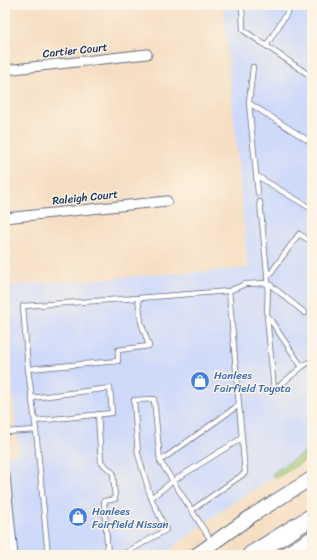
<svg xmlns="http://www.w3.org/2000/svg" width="317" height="560" font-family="Sriracha,sans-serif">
<rect width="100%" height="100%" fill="#fcf5e5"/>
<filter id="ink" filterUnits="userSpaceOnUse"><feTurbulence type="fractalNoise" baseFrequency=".025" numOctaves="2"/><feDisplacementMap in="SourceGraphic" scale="8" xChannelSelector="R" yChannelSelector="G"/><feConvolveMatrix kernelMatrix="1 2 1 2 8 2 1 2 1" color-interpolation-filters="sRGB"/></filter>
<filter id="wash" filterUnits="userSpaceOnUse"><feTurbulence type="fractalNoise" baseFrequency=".012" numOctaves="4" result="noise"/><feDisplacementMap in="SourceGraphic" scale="16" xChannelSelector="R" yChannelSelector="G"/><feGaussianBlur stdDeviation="0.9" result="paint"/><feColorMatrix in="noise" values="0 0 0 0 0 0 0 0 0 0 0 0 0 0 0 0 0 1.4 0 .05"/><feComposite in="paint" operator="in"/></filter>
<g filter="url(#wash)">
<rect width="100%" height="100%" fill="#f5dec2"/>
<path fill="#cfdafa" d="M 223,5 L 312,5 L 312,453 L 226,507 L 163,555 L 5,555 L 5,458 L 19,451 L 15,417 L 5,307 L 5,286 L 248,268 Z"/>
<path fill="#a7ce79" stroke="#617e6c" d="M 312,447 L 312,456 L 276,478 L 272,474 Z"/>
</g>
<g filter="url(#ink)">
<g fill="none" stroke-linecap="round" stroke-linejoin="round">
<defs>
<path id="lane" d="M 242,5 L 243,30 L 312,77
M 266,46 L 292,5
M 253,67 L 249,103 L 258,193
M 249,103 L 312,143
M 257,176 L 312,209
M 267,278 L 299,234 L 312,242
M 268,283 L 267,316 L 274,390
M 268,283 L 305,313
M 138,298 L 23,306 L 28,369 L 118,361 L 118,350 L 149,346 L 141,322 L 138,298 L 229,291
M 269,318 L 302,367 L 312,360
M 28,369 L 36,430 L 48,555
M 274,390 L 302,367
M 32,398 L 110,388 L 112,413 L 35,421
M 98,414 L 101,462 L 113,473 L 115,499 L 104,501 L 108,555
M 5,432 L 36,430
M 160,461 L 239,405
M 151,498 L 138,454 L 134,400 L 154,399 L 160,461 L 212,542
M 192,510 L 245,473 L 229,291 L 245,284 L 268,283 L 260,202
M 122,555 L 166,530 L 151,498 L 173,481 L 242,438"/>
<path id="street" d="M 5,70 L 147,54
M 5,218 L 167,201
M 5,476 L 13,555"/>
<path id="secondary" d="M 196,555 L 253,515 L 312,478"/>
<path id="highway" d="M 251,555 L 312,517
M 288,555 L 312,540"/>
</defs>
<use href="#lane" stroke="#676c81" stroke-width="6"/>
<use href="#street" stroke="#676c81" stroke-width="11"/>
<use href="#secondary" stroke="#676c81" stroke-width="15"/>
<use href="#highway" stroke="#676c81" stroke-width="19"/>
<use href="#lane" stroke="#fff" stroke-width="4.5"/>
<use href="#street" stroke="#fff" stroke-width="9"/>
<use href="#secondary" stroke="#fff" stroke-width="13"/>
<use href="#highway" stroke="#fff" stroke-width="17"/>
</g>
</g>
<defs>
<symbol id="shop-disc" viewBox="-11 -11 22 22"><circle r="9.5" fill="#3f7fe0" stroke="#fcf5e5"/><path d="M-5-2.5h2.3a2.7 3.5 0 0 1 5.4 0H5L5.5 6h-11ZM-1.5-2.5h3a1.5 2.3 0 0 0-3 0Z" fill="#fff"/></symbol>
</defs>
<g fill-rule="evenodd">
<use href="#shop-disc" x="189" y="370" width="22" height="22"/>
<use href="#shop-disc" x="67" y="506" width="22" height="22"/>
</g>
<g text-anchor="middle" stroke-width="3" stroke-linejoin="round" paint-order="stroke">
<g font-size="11" fill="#1b2f5e" stroke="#fcf5e5">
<text transform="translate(75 50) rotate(-6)" y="4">Cartier Court</text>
<text transform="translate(85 197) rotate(-6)" y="4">Raleigh Court</text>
</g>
<g font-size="11" fill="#366cbe" stroke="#fcf5e5" text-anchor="start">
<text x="214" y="379">Hanlees<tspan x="214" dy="13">Fairfield Toyota</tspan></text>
<text x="92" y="515">Hanlees<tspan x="92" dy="13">Fairfield Nissan</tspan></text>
</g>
</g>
<rect width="317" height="560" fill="none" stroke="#fcf5e5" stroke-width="20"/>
</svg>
